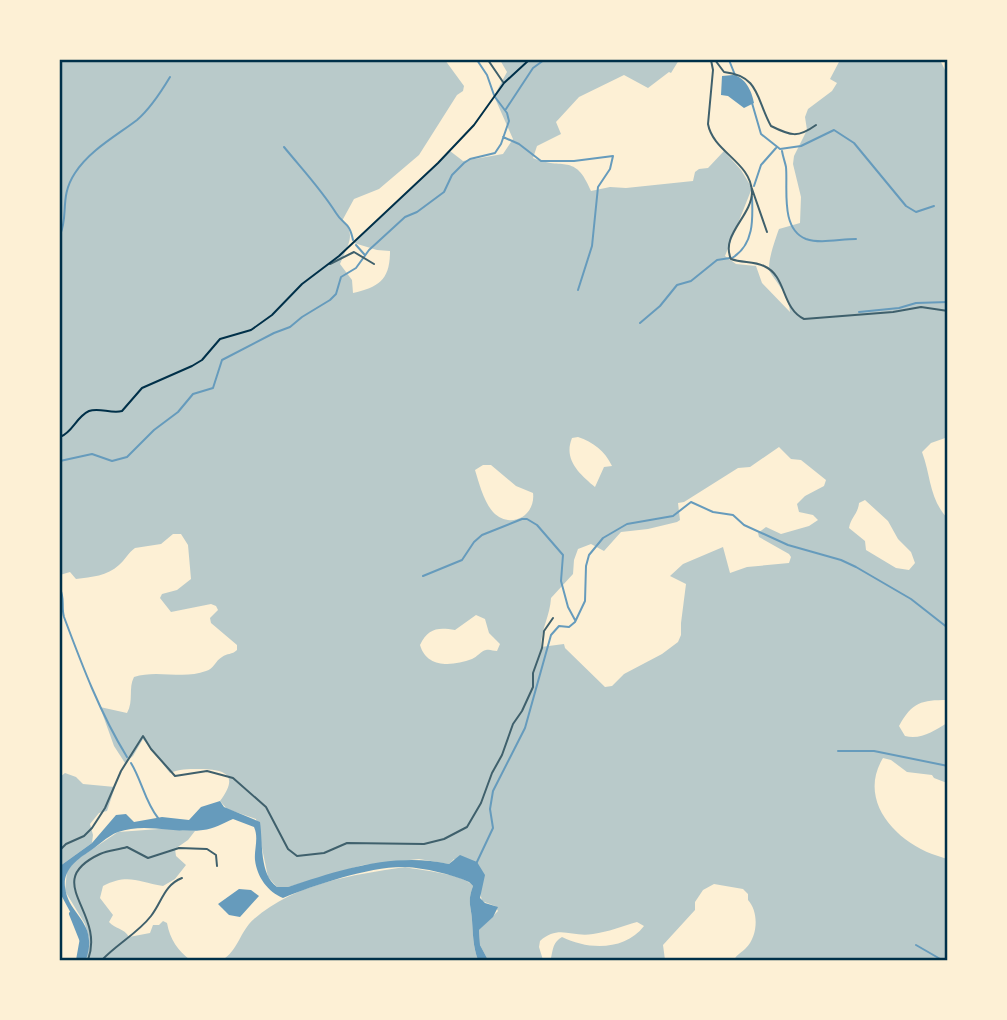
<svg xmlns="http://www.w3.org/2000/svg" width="1007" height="1020" font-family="Inter,sans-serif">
<rect width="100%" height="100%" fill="#fdf0d5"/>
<path fill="#b9caca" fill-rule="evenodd" d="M 60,60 L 445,60 L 464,86 L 463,91 L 457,95 L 419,155 L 379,189 L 354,199 L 342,221 C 358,234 346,248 340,264 L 352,280 L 353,293 C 379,287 390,280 390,251 L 377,250 L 354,243 L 450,151 L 463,161 L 503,154 L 513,139 L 494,96 L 507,72 L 500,60 L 679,60 L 671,73 L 669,72 L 648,88 L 624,75 L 579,97 L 556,122 L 561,134 L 537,146 L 533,158 C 563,171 575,152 591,191 L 610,187 L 626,188 L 693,181 L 695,172 L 699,169 L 708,168 L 724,151 L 741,170 L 752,188 L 725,256 L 736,264 L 756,266 L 762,283 L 790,312 C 789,295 778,285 770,272 C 766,265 776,237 779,229 L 800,223 L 801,197 L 793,164 L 794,156 L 807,130 L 805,117 L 808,109 L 832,91 L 837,83 L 830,79 L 840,60 L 940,60 L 948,76 L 948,437 L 931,443 L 922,452 C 931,476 929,498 947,518 L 947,700 C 922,700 912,702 899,726 L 905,736 C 921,740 934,731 947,723 L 947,783 L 934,778 L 932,775 L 907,772 L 891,760 L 883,758 C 858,799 893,839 932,854 C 937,856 942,857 947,859 L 947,960 L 734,960 C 737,954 741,953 746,948 C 758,936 759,912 748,900 L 748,894 L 743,889 L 714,884 L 703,890 L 695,902 L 695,910 L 663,945 L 665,960 L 553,960 L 551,958 C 553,949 553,942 562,937 C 588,950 625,951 644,926 L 637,922 C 623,926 608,932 593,934 C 572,938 559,924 540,941 L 539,947 L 543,960 L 488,960 L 480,945 L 479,930 L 498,911 L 495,906 L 482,901 L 480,892 L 454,859 L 449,864 L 419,859 L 363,865 L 288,887 L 277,887 L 268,877 L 256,819 L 227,809 L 220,801 C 241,773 223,769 197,769 C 188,769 179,769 170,773 L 143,739 L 133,756 L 125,763 L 114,746 L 100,707 L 127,713 C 134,701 128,688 134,677 C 157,669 183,680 206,671 C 214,669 215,661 222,657 C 227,653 232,655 237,650 L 237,645 L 211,623 L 210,618 L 218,610 L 216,606 L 211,604 L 171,612 L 160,598 L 162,594 L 177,590 L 191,579 L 188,545 L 181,534 L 173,534 L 161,544 L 135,548 C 128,553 125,560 119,565 C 107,576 92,577 76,579 L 70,572 L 60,575 ZM 578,437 C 593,442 605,451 612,466 L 604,467 L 595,487 C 580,474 563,460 572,438 ZM 779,447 L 791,459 L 801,460 L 826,480 L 824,486 L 805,496 L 797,504 L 799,512 L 813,515 L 818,520 L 809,526 L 781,534 L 766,527 L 758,533 L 759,537 L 789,554 L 791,557 L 789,563 L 747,567 L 730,573 L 723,547 L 683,564 L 670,576 L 686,584 L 681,623 L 681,635 L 678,642 L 662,654 L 624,674 L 612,686 L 605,687 L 565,648 L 564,644 L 541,647 C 541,629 550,616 551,598 L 573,574 L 574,560 L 578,549 L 591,544 L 604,551 L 621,532 L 648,529 L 677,522 L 680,520 L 678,503 L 684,502 L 738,468 L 750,467 ZM 483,465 L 491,465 L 516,486 L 533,493 C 536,516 510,530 493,512 C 484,502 479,483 475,470 ZM 865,500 L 888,521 L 898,539 L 911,552 L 915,563 L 909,570 L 896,568 L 866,550 L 865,541 L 849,528 C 851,517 858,514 859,503 ZM 476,615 L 485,619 L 489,633 L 500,644 L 497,651 C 493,651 490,649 486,650 C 481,651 477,657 472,659 C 453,666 427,669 420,645 C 428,628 438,627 455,630 Z
M 65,773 L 76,777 L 83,784 L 115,787 L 107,811 L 99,813 L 90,824 L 93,835 L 92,843 L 60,866 L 60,777 Z
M 173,828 L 183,831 L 195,831 L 188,840 L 175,849 L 176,856 L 186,865 L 175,879 L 163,886 C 138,882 128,873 103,886 L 100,898 L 113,915 L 109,922 C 115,929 124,928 129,937 L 150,933 L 153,925 L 159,925 L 163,921 L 167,923 C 170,940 178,950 190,960 L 86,960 L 89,939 L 85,924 L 65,891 L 67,871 L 76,860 L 118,832 Z
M 405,867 C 422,871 462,873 473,886 C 467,902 471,905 472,920 C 473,935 473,946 478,960 L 222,960 C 238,951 240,931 254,919 C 296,883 352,875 405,867 Z"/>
<path fill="#669bbc" d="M 733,75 C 745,77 752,91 754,103 L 744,108 L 728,96 L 721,95 L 722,76 Z
M 220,801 L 224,807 L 260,822 C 263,842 259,874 277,887 L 288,887 C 340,870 394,852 449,864 L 460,855 L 477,862 L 485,875 L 480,898 L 485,903 L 498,907 L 493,917 L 479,930 L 480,945 L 488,960 L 478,960 C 473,946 473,935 472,920 C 471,905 467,902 473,886 L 469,882 C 451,874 425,868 405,867 C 371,866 314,885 283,898 C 268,892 257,877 255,860 C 254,849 259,838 254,827 L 233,819 C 224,823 213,829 203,830 C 176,834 145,822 118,832 C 107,836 97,847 87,853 C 75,861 63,871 65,887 C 68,916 99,921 86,960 L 76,960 L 81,932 L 60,893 L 60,866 L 92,843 L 116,815 L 126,814 L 134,822 L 162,817 L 189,820 L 201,807 Z
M 239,889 L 251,890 L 259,896 L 240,917 L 229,915 L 218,904 Z"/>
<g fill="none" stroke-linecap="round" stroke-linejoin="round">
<path stroke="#669bbc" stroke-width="2" d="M 477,60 L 487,75 L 494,95
M 729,60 L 735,75
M 752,103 L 761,134 L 780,149 L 801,146 L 834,130 L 854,143 L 906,206 L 916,212 L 934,206
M 506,109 L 533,68 L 544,60
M 503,137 L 519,144 L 541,161 L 574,161 L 613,156 L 610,169 L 598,187 L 592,246 L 578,290
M 284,147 C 302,169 321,189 336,213 C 344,226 349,221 353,240
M 782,151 C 783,157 785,162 786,167 C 788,188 780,229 806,239 C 821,244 840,239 856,239
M 754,186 L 761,165 L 776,148
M 60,235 C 69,215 59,197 75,173 C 90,150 116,136 137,120 C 151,108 161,92 170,77
M 356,245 L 364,254
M 732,258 C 754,245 753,219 752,197
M 859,312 L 899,308 L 916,303 L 948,302
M 640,323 L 660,306 L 677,285 L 691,281 L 717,260 L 730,258
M 60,461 L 92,454 L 112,461 L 127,457 L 154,430 L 178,412 L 193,394 L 213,388 L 222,360 L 274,333 L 290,327 L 302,317 L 330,300 L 336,294 L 341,277 L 356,268 L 369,250 L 405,217 L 417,212 L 444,192 L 452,175 L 464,163 L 470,159 L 495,153 L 501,144 L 509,121 L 507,113 L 495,97
M 423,576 L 462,560 L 474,542 L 482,535 L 522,519 L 527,519 L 537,525 L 563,555 L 561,581 L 568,607 L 575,620
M 60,589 C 65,599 61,607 64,617 C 82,665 100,713 127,757
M 838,751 L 874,751 L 948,766
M 131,763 C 142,781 145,802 158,818
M 476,864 L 493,828 L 490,809 L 493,791 L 525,728 L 551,635 L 559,626 L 569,627 L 575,622 L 585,601 L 586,566 L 589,555 L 603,538 L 627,524 L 673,516 L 691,502 L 713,512 L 733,515 L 744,525 L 788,545 L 841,560 L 856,567 L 911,599 L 948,628
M 916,945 L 942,960"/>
<path stroke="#669bbc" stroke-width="6" d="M 72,914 L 82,939"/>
<path stroke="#3f606c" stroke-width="2" d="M 488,60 L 503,82
M 711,60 L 713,70 L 708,124 C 713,152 751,162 752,192 C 752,216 720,235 731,259 C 742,263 754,261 764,266 C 787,276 781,308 804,319 L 893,312 L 921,307 L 948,311
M 715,60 L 724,72 C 760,76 756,99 771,126 C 791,136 798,138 816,125
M 751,186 L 767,232
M 330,264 L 354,252 L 374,264
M 60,850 L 66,844 L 84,836 L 92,828 L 105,808 L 121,771 L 143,736 L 151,749 L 175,776 L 207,771 L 233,778 L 266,807 L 288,849 L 297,856 L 324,853 L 347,843 L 424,844 L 444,839 L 467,827 L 481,803 L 492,773 L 502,755 L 513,724 L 522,711 L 533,687 L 533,673 L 542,648 L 544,631 L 553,618
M 88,960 C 106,911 40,882 100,854 C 109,850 118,850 127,847 L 148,858 L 179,848 L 207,849 L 216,855 L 217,866
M 102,960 C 117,944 138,933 151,916 C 162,902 164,885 182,878"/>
<path stroke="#003049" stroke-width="2" d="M 60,437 C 73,432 76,417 89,411 C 99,407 111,414 122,411 L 142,388 L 192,366 L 202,360 L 220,339 L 251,330 L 272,315 L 302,284 L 339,256 L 438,163 L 474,125 L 504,83 L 529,60"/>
</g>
<rect width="1007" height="1020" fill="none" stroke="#fdf0d5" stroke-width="122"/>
<rect x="61" y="61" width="885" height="898" fill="none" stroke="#003049" stroke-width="2.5"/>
</svg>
